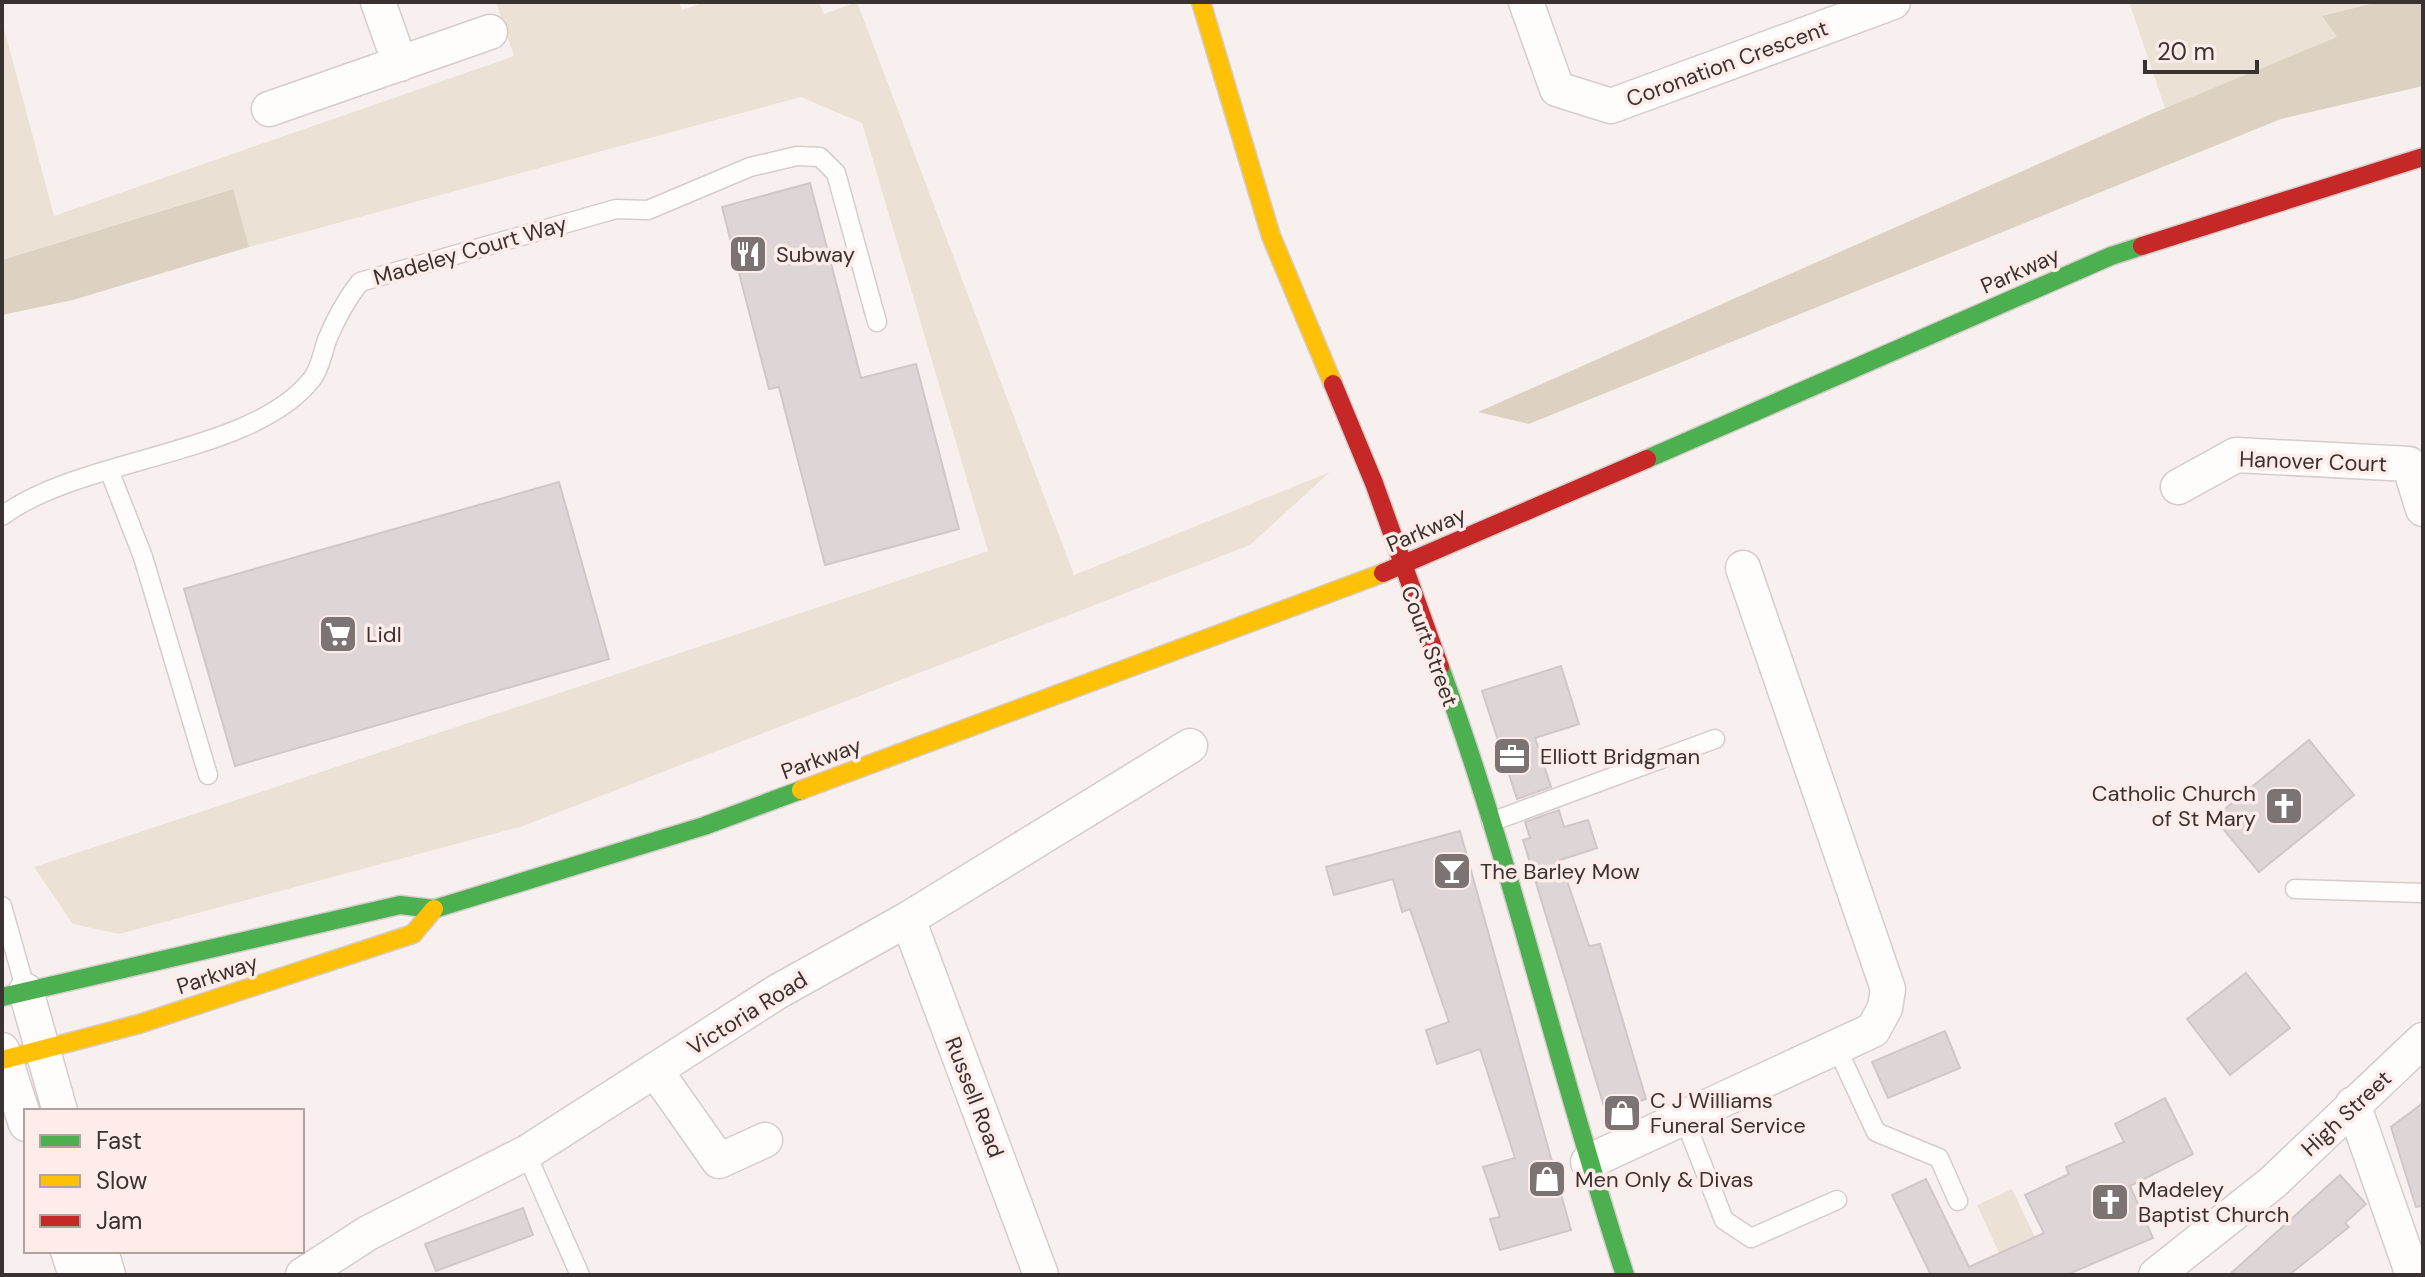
<svg xmlns="http://www.w3.org/2000/svg" width="2425" height="1277" font-family="'DM Sans',sans-serif">
<rect width="100%" height="100%" fill="#f8f0ee"/>
<path fill="#ebe2d5" d="M 496,2 L 679,2 L 682,10 L 706,2 L 819,2 L 824,14 L 857,2 L 1074,575 L 1330,472 L 1250,545 L 523,826 L 119,934 L 73,924 L 34,867 L 988,551 L 862,123 L 801,97 L 249,247 L 232,189 L 2,260 L 2,21 L 54,216 L 514,56 Z
M 2129,2 L 2378,2 L 2322,16 L 2338,37 L 2165,108 Z
M 2012,1189 L 2035,1237 L 1999,1253 L 1977,1205 Z"/>
<path fill="#ddd2c1" d="M 2378,2 L 2423,2 L 2423,86 L 2281,119 L 1529,424 L 1478,412 L 2165,108 L 2337,37 L 2322,16 Z
M 233,189 L 249,247 L 73,300 L 2,315 L 2,260 Z"/>
<path fill="#ded6d6" stroke="#d0c8c8" stroke-width="2" d="M 810,183 L 861,378 L 916,364 L 959,529 L 825,565 L 779,387 L 769,389 L 722,207 Z
M 559,482 L 609,659 L 235,766 L 184,589 Z
M 1561,666 L 1579,724 L 1535,738 L 1551,787 L 1517,799 L 1482,691 Z
M 2309,740 L 2354,795 L 2259,872 L 2214,818 Z
M 1559,810 L 1564,827 L 1588,820 L 1597,848 L 1560,860 L 1589,946 L 1600,944 L 1646,1099 L 1606,1113 L 1523,840 L 1530,838 L 1525,822 Z
M 1460,831 L 1571,1230 L 1500,1250 L 1490,1219 L 1500,1217 L 1483,1167 L 1515,1158 L 1480,1049 L 1437,1064 L 1426,1030 L 1449,1022 L 1410,909 L 1402,912 L 1393,879 L 1334,895 L 1326,867 Z
M 2246,973 L 2290,1028 L 2230,1075 L 2187,1019 Z
M 1945,1031 L 1960,1068 L 1888,1098 L 1872,1062 Z
M 2165,1098 L 2193,1154 L 2130,1186 L 2153,1238 L 2066,1275 L 1931,1275 L 1892,1195 L 1926,1179 L 1969,1267 L 2044,1233 L 2025,1195 L 2069,1174 L 2066,1167 L 2124,1142 L 2115,1124 Z
M 2423,1103 L 2423,1206 L 2416,1207 L 2391,1127 Z
M 2340,1175 L 2366,1204 L 2345,1223 L 2349,1227 L 2289,1275 L 2229,1275 Z
M 523,1208 L 533,1235 L 436,1271 L 425,1244 Z"/>
<g fill="none" stroke-linecap="round" stroke-linejoin="round">
<defs>
<path id="lane" d="M 109,470 L 143,557 L 208,775
M 2,516 C 83,456 251,456 312,379 C 320,369 323,351 327,340 C 336,318 346,300 360,282 L 616,209 L 648,210 L 750,167 L 797,156 L 820,157 L 836,173 L 877,322
M 1491,822 L 1715,739
M 2295,889 L 2423,893
M 2,906 L 26,991
M 1836,1046 L 1876,1132 L 1939,1158 L 1958,1201
M 1684,1118 L 1724,1220 L 1751,1238 L 1837,1200
M 526,1153 L 580,1275"/>
<path id="street" d="M 378,2 L 400,64
M 1526,2 L 1557,89 L 1611,106 L 1893,2
M 269,109 L 490,32
M 2178,487 L 2236,455 L 2409,464 L 2423,509
M 908,919 L 1041,1275
M 26,991 L 60,1111
M 2,1050 L 26,1124
M 655,1070 L 719,1161 L 765,1140
M 2353,1104 L 2413,1275
M 1588,1162 L 1873,1030 L 1885,1008 L 1888,989 L 1743,568
M 68,1251 L 76,1275
M 101,1251 L 108,1275
M 303,1275 L 368,1233 L 526,1153 L 777,992 L 908,919 L 1190,746
M 2156,1275 L 2272,1183 L 2423,1040"/>
<path id="fast" d="M 1647,459 L 2111,256 L 2142,246
M 1440,667 C 1513,866 1559,1074 1625,1275
M 2,997 L 400,905 L 434,909 L 704,826 L 801,790"/>
<path id="slow" d="M 1201,2 L 1271,236 L 1333,384
M 801,790 L 1383,573
M 2,1060 L 139,1024 L 413,934 L 434,909"/>
<path id="jam" d="M 2142,246 L 2423,157
M 1333,384 L 1374,483 L 1440,667
M 1383,573 L 1647,459"/>
</defs>
<use href="#lane" stroke="#d4cdcb" stroke-width="21"/>
<use href="#street" stroke="#d4cdcb" stroke-width="37"/>
<use href="#fast" stroke="#d4cdcb" stroke-width="21"/>
<use href="#slow" stroke="#d4cdcb" stroke-width="21"/>
<use href="#jam" stroke="#d4cdcb" stroke-width="21"/>
<use href="#lane" stroke="#fefdfc" stroke-width="18"/>
<use href="#street" stroke="#fefdfc" stroke-width="34"/>
<use href="#fast" stroke="#4caf50" stroke-width="18"/>
<use href="#slow" stroke="#ffc107" stroke-width="18"/>
<use href="#jam" stroke="#c62828" stroke-width="18"/>
</g>
<defs>
<symbol id="restaurant-square" viewBox="-11 -11 22 22"><rect x="-9" y="-9" width="18" height="18" rx="4" fill="#7c7472" stroke="#fdece9"/><path d="M-5-6h1v4h1v-4h1v4h1v-4h1v5L-1.5 .5V6h-2V.5L-5-1ZM5-6V6H3V1.5H1.5Q1.5-4 5-6Z" fill="#fff"/></symbol>
<symbol id="supermarket-square" viewBox="-11 -11 22 22"><rect x="-9" y="-9" width="18" height="18" rx="4" fill="#7c7472" stroke="#fdece9"/><path d="M-6-5.5h2.5l.6 2H6L4.5 2H-2.5L-4.4-4H-6ZM-1.5 3.2a1.3 1.3 0 1 0 .1 0ZM3 3.2a1.3 1.3 0 1 0 .1 0Z" fill="#fff"/></symbol>
<symbol id="office-square" viewBox="-11 -11 22 22"><rect x="-9" y="-9" width="18" height="18" rx="4" fill="#7c7472" stroke="#fdece9"/><path d="M-6-3h4V-5.5h4V-3h4V5H-6ZM-1-4.5V-3h2v-1.5ZM-6 0V1H6V0Z" fill="#fff"/></symbol>
<symbol id="church-square" viewBox="-11 -11 22 22"><rect x="-9" y="-9" width="18" height="18" rx="4" fill="#7c7472" stroke="#fdece9"/><path d="M-1.2-6h2.4v3.5h3.3v2.4h-3.3V6h-2.4V-.1h-3.3v-2.4h3.3Z" fill="#fff"/></symbol>
<symbol id="bar-square" viewBox="-11 -11 22 22"><rect x="-9" y="-9" width="18" height="18" rx="4" fill="#7c7472" stroke="#fdece9"/><path d="M-6-5H6L.8 .8V4.5H3.5V6h-7V4.5H-.8V.8Z" fill="#fff"/></symbol>
<symbol id="shop-square" viewBox="-11 -11 22 22"><rect x="-9" y="-9" width="18" height="18" rx="4" fill="#7c7472" stroke="#fdece9"/><path d="M-5-2.5h2.3a2.7 3.5 0 0 1 5.4 0H5L5.5 6h-11ZM-1.5-2.5h3a1.5 2.3 0 0 0-3 0Z" fill="#fff"/></symbol>
</defs>
<g fill-rule="evenodd">
<use href="#restaurant-square" x="726" y="232" width="44" height="44"/>
<use href="#supermarket-square" x="316" y="612" width="44" height="44"/>
<use href="#office-square" x="1490" y="734" width="44" height="44"/>
<use href="#church-square" x="2262" y="784" width="44" height="44"/>
<use href="#bar-square" x="1430" y="849" width="44" height="44"/>
<use href="#shop-square" x="1600" y="1091" width="44" height="44"/>
<use href="#shop-square" x="1525" y="1157" width="44" height="44"/>
<use href="#church-square" x="2088" y="1180" width="44" height="44"/>
</g>
<g text-anchor="middle" stroke-width="7" stroke-linejoin="round" paint-order="stroke">
<g font-size="22" fill="#3a3230" stroke="#fdece9">
<text transform="translate(1727 63) rotate(-20)" y="8">Coronation Crescent</text>
<text transform="translate(470 250) rotate(-16)" y="8">Madeley Court Way</text>
<text transform="translate(2020 270) rotate(-24)" y="8">Parkway</text>
<text transform="translate(2313 461) rotate(2)" y="8">Hanover Court</text>
<text transform="translate(1426 529) rotate(-23)" y="8">Parkway</text>
<text transform="translate(1430 646) rotate(70)" y="8">Court Street</text>
<text transform="translate(821 758) rotate(-20)" y="8">Parkway</text>
<text transform="translate(217 974) rotate(-18)" y="8">Parkway</text>
<text transform="translate(747 1013) rotate(-32)" y="8">Victoria Road</text>
<text transform="translate(975 1097) rotate(69)" y="8">Russell Road</text>
<text transform="translate(2346 1113) rotate(-43)" y="8">High Street</text>
</g>
<g font-size="22" fill="#3a3230" stroke="#fdece9" text-anchor="start">
<text x="776" y="262">Subway</text>
<text x="366" y="642">Lidl</text>
<text x="1540" y="764">Elliott Bridgman</text>
<text x="2256" y="801" text-anchor="end">Catholic Church<tspan x="2256" dy="25">of St Mary</tspan></text>
<text x="1480" y="879">The Barley Mow</text>
<text x="1650" y="1108">C J Williams<tspan x="1650" dy="25">Funeral Service</tspan></text>
<text x="1575" y="1187">Men Only &amp; Divas</text>
<text x="2138" y="1197">Madeley<tspan x="2138" dy="25">Baptist Church</tspan></text>
</g>
</g>
<rect width="2425" height="1277" fill="none" stroke="#3a3230" stroke-width="8"/>
<rect x="24" y="1109" width="280" height="144" fill="#fdece9" stroke="#afa29f" stroke-width="2"/>
<rect x="40" y="1135" width="40" height="12" fill="#4caf50" stroke="#afa29f" stroke-width="2"/>
<text x="96" y="1149" font-size="24" fill="#3a3230">Fast</text>
<rect x="40" y="1175" width="40" height="12" fill="#ffc107" stroke="#afa29f" stroke-width="2"/>
<text x="96" y="1189" font-size="24" fill="#3a3230">Slow</text>
<rect x="40" y="1215" width="40" height="12" fill="#c62828" stroke="#afa29f" stroke-width="2"/>
<text x="96" y="1229" font-size="24" fill="#3a3230">Jam</text>
<path d="M2145 60v12h112v-12" fill="none" stroke="#3a3230" stroke-width="4"/>
<text x="2157" y="60" font-size="24" fill="#3a3230" stroke="#fdece9" stroke-width="6" paint-order="stroke">20 m</text>
</svg>
